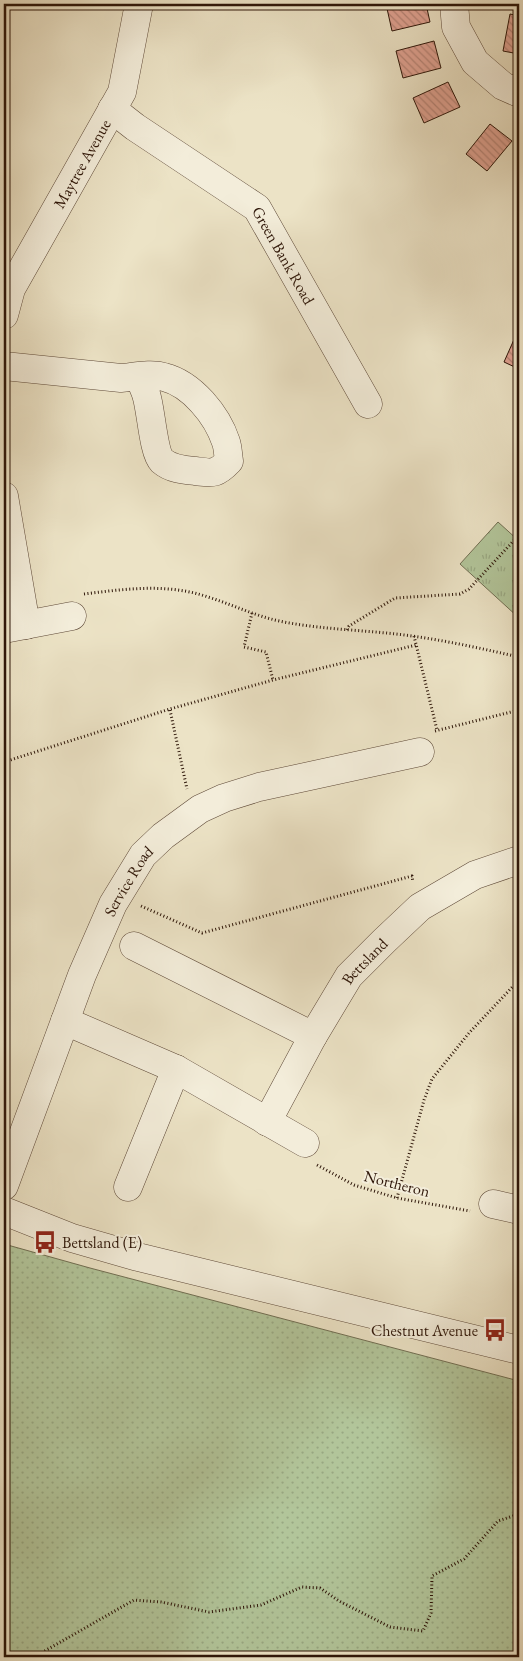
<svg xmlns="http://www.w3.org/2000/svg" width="523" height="1661" font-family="'EB Garamond',serif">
<defs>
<pattern id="grass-dots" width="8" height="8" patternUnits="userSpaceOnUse" patternTransform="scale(1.25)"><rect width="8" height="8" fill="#b2c59a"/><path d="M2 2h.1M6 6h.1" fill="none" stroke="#99a883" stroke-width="1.8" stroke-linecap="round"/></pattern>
<pattern id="park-tufts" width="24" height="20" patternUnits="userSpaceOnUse" patternTransform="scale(1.25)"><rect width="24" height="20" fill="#b2c59a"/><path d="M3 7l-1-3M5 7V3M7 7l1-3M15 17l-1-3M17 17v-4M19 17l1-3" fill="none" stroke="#99a883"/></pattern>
<pattern id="building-back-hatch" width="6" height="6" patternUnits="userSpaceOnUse" patternTransform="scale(1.25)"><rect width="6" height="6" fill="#e0a292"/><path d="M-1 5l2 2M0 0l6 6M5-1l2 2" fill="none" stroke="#b68375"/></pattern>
</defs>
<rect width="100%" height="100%" fill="#ece3c6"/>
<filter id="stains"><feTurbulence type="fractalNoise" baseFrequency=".004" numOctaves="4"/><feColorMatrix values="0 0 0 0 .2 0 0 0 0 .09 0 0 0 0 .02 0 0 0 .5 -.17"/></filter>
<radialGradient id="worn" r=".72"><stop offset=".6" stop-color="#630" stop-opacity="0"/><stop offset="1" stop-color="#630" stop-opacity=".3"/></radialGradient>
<path fill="url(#grass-dots)" stroke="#706e52" d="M 4,1244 L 90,1268 L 519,1381 L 519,1657 L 4,1657 Z"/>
<path fill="url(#park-tufts)" stroke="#706e52" d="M 498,522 L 519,541 L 519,618 L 460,564 Z"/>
<path fill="url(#building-back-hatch)" stroke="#2e1609" d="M 386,4 L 426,4 L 430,22 L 392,31 Z
M 510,14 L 519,16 L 519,54 L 503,51 Z
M 434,41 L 441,68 L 403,78 L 396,51 Z
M 448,82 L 460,107 L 424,123 L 413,98 Z
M 490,124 L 512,141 L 487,171 L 466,154 Z
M 516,335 L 519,336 L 519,369 L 504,362 Z"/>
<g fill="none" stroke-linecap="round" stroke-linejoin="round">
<defs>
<g id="minor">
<path d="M 454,4 L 456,27 L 475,62 L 503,86 L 519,93"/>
<path id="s1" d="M 112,109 L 135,127 L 257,208 L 368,404"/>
<path id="s2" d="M 4,315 L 11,289 L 122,92 L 139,4"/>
<path d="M 4,366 L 121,378 C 134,377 151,373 164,377 C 192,384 217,415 226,442 C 228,448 228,455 229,461 C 216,475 212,473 195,471 C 184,470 171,469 162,461 C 153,452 151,408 146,394 C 144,388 141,382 139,377"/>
<path d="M 4,496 L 26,625"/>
<path d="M 4,629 L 72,616"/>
<path d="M 134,946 L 313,1036"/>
<path d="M 65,1021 L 176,1069 L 305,1143"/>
<path id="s3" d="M 267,1122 L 313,1036 L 349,976 L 384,941 L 420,907 L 475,875 L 519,860"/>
<path id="s4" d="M 4,1186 L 82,975 L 113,904 L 143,855 L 163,836 L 200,809 L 224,798 L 259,787 L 420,752"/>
<path d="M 128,1187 L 176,1069"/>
<path d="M 493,1204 L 519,1210"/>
<path d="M 4,1211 L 72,1238 L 138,1257 L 519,1350"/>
</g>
</defs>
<use href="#minor" stroke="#5e4938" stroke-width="29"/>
<path stroke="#2e1609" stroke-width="3" stroke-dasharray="1 2.5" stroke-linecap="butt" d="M 84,594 C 125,589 168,583 208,597 C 234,605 257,617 284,622 C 326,630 369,630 412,636 C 448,641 484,649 519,657
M 252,613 L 244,647 L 266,652 L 273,680
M 347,630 L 349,626 L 395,598 L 460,594 L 469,589 L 519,535
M 414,636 L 437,730
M 170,710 L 187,789
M 435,731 L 519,710
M 4,762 L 170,709 L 273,680 L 416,645
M 141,906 L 202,933 L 412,876 L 413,882
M 317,1165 L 354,1185 L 397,1198 L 470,1211
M 397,1198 L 424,1100 L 432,1079 L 469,1033 L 519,980
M 4,1654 L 36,1656 L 134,1600 L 161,1602 L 209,1612 L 261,1605 L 302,1587 L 320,1588 L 339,1601 L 390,1627 L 423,1631 L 431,1613 L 432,1576 L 464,1559 L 498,1521 L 519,1514"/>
<use href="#minor" stroke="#f3edda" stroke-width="28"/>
</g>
<defs>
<symbol id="bus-bare" viewBox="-9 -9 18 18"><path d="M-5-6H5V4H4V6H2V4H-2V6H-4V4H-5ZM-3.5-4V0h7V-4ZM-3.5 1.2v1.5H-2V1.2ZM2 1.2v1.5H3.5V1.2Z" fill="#8f2418" stroke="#f3edda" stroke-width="2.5" paint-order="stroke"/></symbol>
</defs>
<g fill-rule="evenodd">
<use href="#bus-bare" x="29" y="1226" width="32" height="32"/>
<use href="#bus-bare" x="479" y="1314" width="32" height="32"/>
</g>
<g text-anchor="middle" stroke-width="4" stroke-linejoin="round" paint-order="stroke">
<g font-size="16" fill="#2e1609" stroke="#f3edda">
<text dy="6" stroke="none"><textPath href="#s2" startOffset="171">Maytree Avenue</textPath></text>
<text dy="6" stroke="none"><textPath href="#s1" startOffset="230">Green Bank Road</textPath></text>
<text dy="6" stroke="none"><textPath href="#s4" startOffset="330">Service Road</textPath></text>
<text dy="6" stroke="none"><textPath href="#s3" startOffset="189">Bettsland</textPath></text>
<text transform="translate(397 1183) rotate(14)" y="6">Northeron</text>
</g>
<g font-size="16" fill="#2e1609" stroke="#f3edda" text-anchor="start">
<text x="62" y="1248">Bettsland (E)</text>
<text x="478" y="1336" text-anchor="end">Chestnut Avenue</text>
</g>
</g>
<rect width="523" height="1661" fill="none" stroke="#ece3c6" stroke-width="20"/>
<rect x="5" y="5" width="513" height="1651" fill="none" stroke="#2e1609" stroke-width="2.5"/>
<rect x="10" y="10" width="503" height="1641" fill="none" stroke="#2e1609"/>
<rect width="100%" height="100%" filter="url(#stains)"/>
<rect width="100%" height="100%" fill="url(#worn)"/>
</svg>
